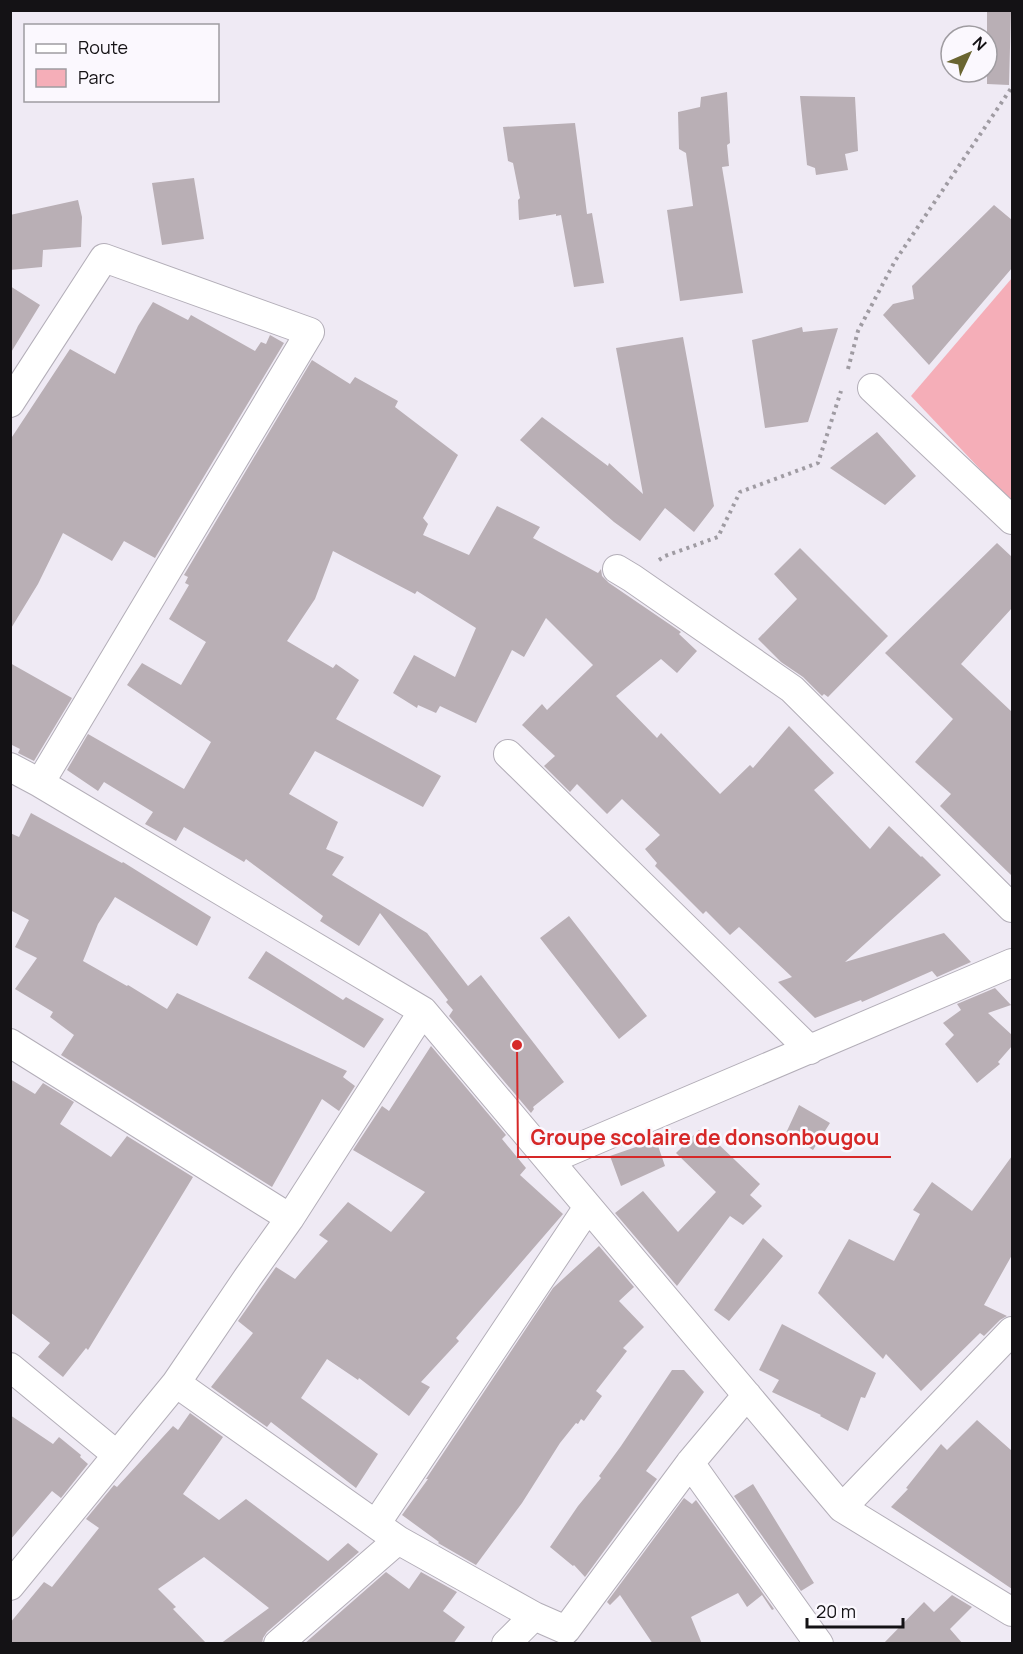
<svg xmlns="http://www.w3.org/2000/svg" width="1023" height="1654" font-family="Manrope,sans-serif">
<rect width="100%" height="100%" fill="#efeaf4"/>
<path fill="#f5aeb8" d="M 1012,278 L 1012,503 L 911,396 Z"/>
<path fill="#b9afb5" d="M 987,10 L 1011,10 L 1009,85 L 987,84 Z
M 727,92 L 730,143 L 727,145 L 729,166 L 722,167 L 743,293 L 680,301 L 667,210 L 693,206 L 686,153 L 679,149 L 678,112 L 700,107 L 701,97 Z
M 800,96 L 855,97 L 858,151 L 845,154 L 848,170 L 816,175 L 815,168 L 807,165 Z
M 575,123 L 587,214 L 592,213 L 604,283 L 574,287 L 561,215 L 556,216 L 556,214 L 519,220 L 518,200 L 520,198 L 513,163 L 508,161 L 503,127 Z
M 194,178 L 204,239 L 162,245 L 152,183 Z
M 78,200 L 82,217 L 81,247 L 43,250 L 42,267 L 10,270 L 10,215 Z
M 994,205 L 1012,220 L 1012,268 L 929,365 L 883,315 L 893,304 L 914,299 L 912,286 Z
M 10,286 L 40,305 L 10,354 Z
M 153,302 L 188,320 L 191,315 L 255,351 L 261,342 L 266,344 L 270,335 L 284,343 L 155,558 L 124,541 L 112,561 L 63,533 L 38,584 L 10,630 L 10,440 L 70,349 L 115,374 L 138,326 Z
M 802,327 L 803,332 L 838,328 L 808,422 L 765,428 L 752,340 Z
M 683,337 L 714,506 L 694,532 L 665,508 L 640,541 L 614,522 L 520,440 L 542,417 L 608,466 L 609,463 L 643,494 L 616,348 Z
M 312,360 L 350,384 L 355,377 L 398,401 L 395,407 L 458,455 L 423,518 L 428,524 L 423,535 L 469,555 L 497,506 L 540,527 L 533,538 L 598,573 L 601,569 L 602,576 L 609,583 L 681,632 L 679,634 L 697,651 L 677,673 L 661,659 L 616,696 L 657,738 L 661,733 L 720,794 L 750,765 L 753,768 L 789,726 L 834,773 L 814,790 L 870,849 L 889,826 L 921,857 L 922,856 L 941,875 L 845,962 L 944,933 L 971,962 L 937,977 L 932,971 L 862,1002 L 861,1000 L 815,1018 L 778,982 L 792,977 L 739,927 L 730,935 L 706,911 L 703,914 L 655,866 L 657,863 L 645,849 L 660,835 L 622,799 L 607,814 L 577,784 L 570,792 L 544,766 L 555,756 L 522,725 L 542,704 L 547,710 L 593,665 L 546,618 L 524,657 L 512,650 L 476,723 L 440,706 L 436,713 L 418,705 L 417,708 L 393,693 L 414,655 L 455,677 L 476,628 L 417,591 L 415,594 L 333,551 L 315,599 L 287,641 L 333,668 L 336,664 L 359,680 L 336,719 L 441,776 L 423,807 L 315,751 L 289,794 L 338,822 L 326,849 L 344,857 L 332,875 L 427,933 L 468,986 L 481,975 L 564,1082 L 533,1107 L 534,1109 L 531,1113 L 449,1016 L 453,1010 L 446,1002 L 448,1000 L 380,913 L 359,946 L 320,921 L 323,916 L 246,859 L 244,862 L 184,827 L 176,841 L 145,824 L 153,812 L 104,782 L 98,791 L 67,770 L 88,734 L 184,789 L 211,742 L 127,685 L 142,663 L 181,685 L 206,642 L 169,619 L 189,585 L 185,583 L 188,577 L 184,575 Z
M 877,432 L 916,476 L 885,505 L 830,468 Z
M 997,543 L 1012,557 L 1012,608 L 961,664 L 1012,712 L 1012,876 L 940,806 L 951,794 L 915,762 L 953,719 L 885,653 Z
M 800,548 L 888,636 L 828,697 L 824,694 L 822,696 L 803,677 L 781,662 L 758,639 L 797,599 L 774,574 Z
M 10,663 L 72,698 L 34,761 L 18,753 L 20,749 L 10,744 Z
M 31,813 L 122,863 L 123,862 L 211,917 L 197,946 L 115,897 L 98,924 L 83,961 L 127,986 L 128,985 L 167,1009 L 177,993 L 347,1071 L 343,1077 L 355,1086 L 339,1111 L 322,1099 L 272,1187 L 61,1055 L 74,1035 L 50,1017 L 53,1012 L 15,989 L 37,958 L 15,947 L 29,920 L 10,910 L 10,833 L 19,837 Z
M 569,916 L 647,1016 L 619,1039 L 540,938 Z
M 266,951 L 343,1000 L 346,997 L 384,1019 L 364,1048 L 248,978 Z
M 995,988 L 1011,1005 L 988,1013 L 1012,1035 L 1012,1046 L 998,1062 L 1000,1064 L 977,1083 L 945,1044 L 954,1035 L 943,1023 L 961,1010 L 957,1004 Z
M 431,1046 L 506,1135 L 502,1139 L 526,1168 L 520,1175 L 563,1214 L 456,1338 L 459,1341 L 421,1382 L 430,1387 L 409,1416 L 359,1378 L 358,1380 L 327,1359 L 301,1398 L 378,1454 L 356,1488 L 271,1422 L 267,1427 L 211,1387 L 253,1333 L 238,1321 L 276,1267 L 295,1279 L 328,1241 L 319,1235 L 348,1202 L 391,1232 L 425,1192 L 353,1150 L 382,1106 L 389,1111 Z
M 10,1079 L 35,1094 L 43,1083 L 74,1102 L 60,1124 L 111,1157 L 127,1136 L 193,1177 L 88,1350 L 86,1348 L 63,1377 L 38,1357 L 50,1343 L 10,1312 Z
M 799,1105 L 830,1123 L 813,1150 L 786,1133 Z
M 699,1130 L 711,1141 L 713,1139 L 760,1184 L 750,1195 L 762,1206 L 743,1225 L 730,1216 L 677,1286 L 615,1213 L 643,1191 L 678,1232 L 716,1192 L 676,1153 Z
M 656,1140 L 665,1166 L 621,1186 L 610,1156 Z
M 1012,1156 L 1012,1255 L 984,1305 L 1007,1316 L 1000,1320 L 984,1336 L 980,1333 L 921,1391 L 886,1354 L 883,1359 L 818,1293 L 849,1239 L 894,1261 L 920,1214 L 913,1210 L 932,1182 L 972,1211 Z
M 763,1238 L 783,1256 L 729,1321 L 714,1310 Z
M 599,1246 L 634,1287 L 619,1301 L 644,1327 L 623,1348 L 627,1351 L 596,1391 L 602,1396 L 584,1421 L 581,1419 L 578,1424 L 576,1423 L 560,1443 L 522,1503 L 476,1565 L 438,1543 L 439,1542 L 402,1515 L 428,1479 L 426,1479 L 553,1288 Z
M 782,1324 L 876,1373 L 865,1398 L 861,1397 L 848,1431 L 820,1416 L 821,1415 L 772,1392 L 779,1380 L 759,1370 Z
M 672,1370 L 684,1370 L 704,1392 L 646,1471 L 657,1479 L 585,1577 L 574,1565 L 573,1566 L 550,1547 L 578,1506 L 601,1478 L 599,1476 L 621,1446 Z
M 190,1413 L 223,1437 L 183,1494 L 219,1520 L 246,1499 L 328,1561 L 348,1543 L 359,1552 L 267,1632 L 263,1638 L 262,1644 L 220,1644 L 269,1608 L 204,1557 L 158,1589 L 176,1607 L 173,1609 L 207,1644 L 10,1644 L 10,1623 L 44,1582 L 52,1587 L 99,1528 L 86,1519 L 114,1485 L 117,1487 L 173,1426 L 178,1430 Z
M 10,1415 L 53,1444 L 59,1437 L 81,1455 L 80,1457 L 88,1464 L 61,1498 L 52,1491 L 10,1540 Z
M 977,1420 L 1012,1451 L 1012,1589 L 891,1507 L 908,1489 L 906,1488 L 941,1444 L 947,1450 Z
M 753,1484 L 814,1583 L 801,1591 L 734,1496 Z
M 684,1498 L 692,1504 L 696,1500 L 774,1609 L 772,1610 L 762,1595 L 747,1607 L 738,1593 L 691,1617 L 702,1644 L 653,1644 L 620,1595 L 610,1605 L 607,1602 Z
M 386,1572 L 409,1589 L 421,1572 L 457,1592 L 443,1611 L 465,1627 L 453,1644 L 304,1644 Z
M 952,1595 L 972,1607 L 950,1629 L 963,1644 L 883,1644 L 924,1602 L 934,1612 Z"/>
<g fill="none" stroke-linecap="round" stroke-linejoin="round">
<defs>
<path id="minor" d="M 872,388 L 1012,520
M 10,403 L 104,258 L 310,332 L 40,783
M 617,569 L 632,578 L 792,689 L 1012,908
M 508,754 L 810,1050
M 10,767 L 40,783 L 423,1011 L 842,1508 L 1012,1612
M 10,1043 L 290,1218
M 549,1160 L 1012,963
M 10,1367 L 117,1455
M 176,1383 L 398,1540 L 534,1616
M 690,1463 L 819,1644
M 842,1508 L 1012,1331
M 376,1524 L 588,1207
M 10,1586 L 176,1383 L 248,1277 L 290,1218 L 423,1011
M 278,1644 L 398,1540
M 506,1644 L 534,1616 L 566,1630 L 690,1463 L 747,1395"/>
</defs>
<use href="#minor" stroke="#b3aeb8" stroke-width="30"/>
<path stroke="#9f9ba2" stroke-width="4" stroke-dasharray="3 4.5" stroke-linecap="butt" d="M 848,369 L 858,331 L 895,261 L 1012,87
M 659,560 L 665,556 L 718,537 L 740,492 L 818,463 L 841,391"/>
<use href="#minor" stroke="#fff" stroke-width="28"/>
</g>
<path fill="none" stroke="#d62828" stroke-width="2" d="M517 1045L518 1157H891"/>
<circle fill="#d62828" stroke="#fbf8fe" stroke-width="2" cx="517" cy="1045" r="6"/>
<g font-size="21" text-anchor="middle" font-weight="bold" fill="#d62828" stroke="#fbf8fe" stroke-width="5" stroke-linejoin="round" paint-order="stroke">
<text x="705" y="1145">Groupe scolaire de donsonbougou</text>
</g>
<rect width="1023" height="1654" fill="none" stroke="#141215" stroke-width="24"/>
<rect x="24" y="24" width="195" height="78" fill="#fbf8fe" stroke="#9f9ca1" stroke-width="1.5"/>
<rect x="36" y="44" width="30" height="9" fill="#ffffff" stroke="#9f9ca1" stroke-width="1.5"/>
<text x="78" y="54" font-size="18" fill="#141215">Route</text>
<rect x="36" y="69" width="30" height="18" fill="#f5aeb8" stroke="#9f9ca1" stroke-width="1.5"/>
<text x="78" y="84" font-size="18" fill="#141215">Parc</text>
<g transform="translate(969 54) rotate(46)"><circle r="28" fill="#fbf8fe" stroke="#9f9ca1" stroke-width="1.5"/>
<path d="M0-4.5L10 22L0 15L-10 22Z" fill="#6a6531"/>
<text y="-9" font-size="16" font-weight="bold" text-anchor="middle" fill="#141215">N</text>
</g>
<path d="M807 1618v9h96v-9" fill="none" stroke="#141215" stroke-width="3"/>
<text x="816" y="1618" font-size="18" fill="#141215" stroke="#fbf8fe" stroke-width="4.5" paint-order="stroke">20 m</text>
</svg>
